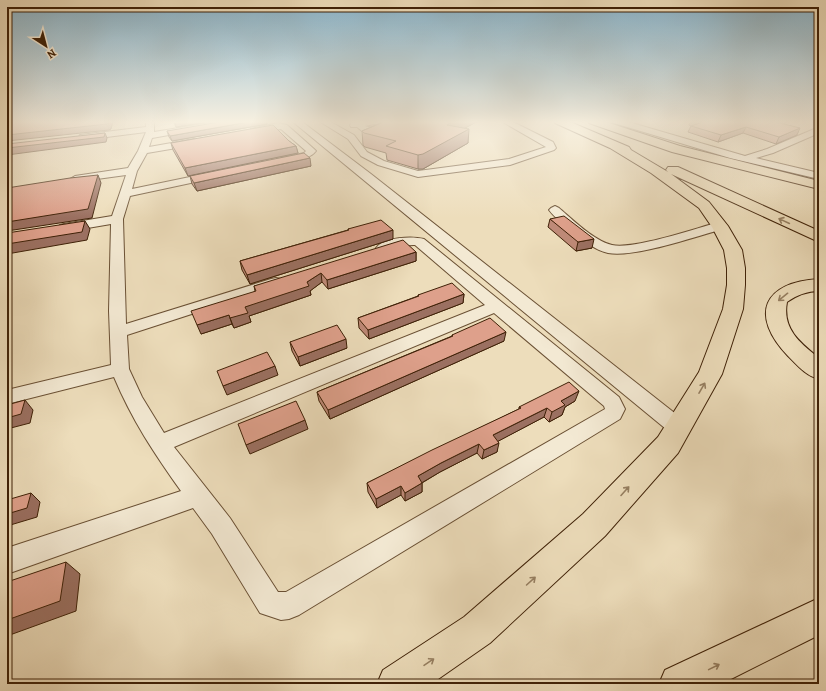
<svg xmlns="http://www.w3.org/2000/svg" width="826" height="691" font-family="Alegreya,serif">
<rect width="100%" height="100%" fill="#edddbb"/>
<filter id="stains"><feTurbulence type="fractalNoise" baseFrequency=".005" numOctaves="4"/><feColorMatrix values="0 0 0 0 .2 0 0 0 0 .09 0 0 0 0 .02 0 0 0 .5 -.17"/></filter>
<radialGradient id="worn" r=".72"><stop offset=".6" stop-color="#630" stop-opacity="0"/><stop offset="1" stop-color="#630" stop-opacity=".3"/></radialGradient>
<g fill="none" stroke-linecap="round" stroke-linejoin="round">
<defs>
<path id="minor" d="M 146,121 L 154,121 L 154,132 L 222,121 L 240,121 L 236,123 L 152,138 L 149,147 L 194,139 L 199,142 L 194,145 L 147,153 L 137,171 L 132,189 L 214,172 L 219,175 L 214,178 L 130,196 L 123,219 L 126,324 L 271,279 L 276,278 L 281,279 L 283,282 L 281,285 L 127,335 L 129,369 L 142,397 L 164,433 L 485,305 L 415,245 C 402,244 390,254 378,251 L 376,248 C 384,237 412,236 424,239 L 619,397 L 625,409 L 620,419 L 299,615 L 289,619 L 281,620 L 260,613 L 212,534 L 193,508 L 7,574 L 7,548 L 181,491 C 154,453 132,420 114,377 L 7,404 L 7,390 L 111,365 L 109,311 L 111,224 L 64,232 L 60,231 L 58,228 L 60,225 L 64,224 L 112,216 L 126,175 L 75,182 L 70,179 L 75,176 L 128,168 L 138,151 L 146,132 L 83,140 L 79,137 L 80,135 L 146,127 ZM 494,313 L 604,406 L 605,409 L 286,592 L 278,592 L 230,518 L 174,447 Z
M 292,121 L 301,121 L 371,174 L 686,422 L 689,428 L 686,434 L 679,436 L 672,434 Z
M 319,121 L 329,121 L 354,135 L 367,152 L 384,161 L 418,171 L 509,159 L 546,147 L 501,121 L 511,121 L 553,142 L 556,148 L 554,150 L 510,165 L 418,177 L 378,165 L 361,156 L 348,139 Z
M 364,121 L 384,121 L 389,125 L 383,131 L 372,133 L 362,131 L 357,127 L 351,127 L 350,125 L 351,123 ZM 374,124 L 380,125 L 372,128 L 365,126 Z
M 613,121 L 625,121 L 745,156 L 767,149 L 819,127 L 819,133 L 773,153 L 756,158 L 819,173 L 819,179 L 730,158 L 614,123 Z
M 278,123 L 287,125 L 314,149 L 316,151 C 309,160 295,160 284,163 L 281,162 L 279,160 L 281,158 L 304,153 L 306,151 L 281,129 L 254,134 L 250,131 L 251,129 Z
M 555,206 L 559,208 C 572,219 594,241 612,245 C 633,250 696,228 720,222 L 724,223 L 726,226 L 724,229 C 696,236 635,258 608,253 C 594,250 582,239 572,231 C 564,225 555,218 549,210 L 551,208 Z"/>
<path id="major" d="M 819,598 L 819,635 L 721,684 L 659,684 L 665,670 Z"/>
<path id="highway" d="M 554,121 L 568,121 L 629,147 L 631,150 L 668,172 L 666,170 L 668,167 L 678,167 L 819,231 L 819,242 L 671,174 L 709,202 L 728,226 L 742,250 L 745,268 L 745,285 L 743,309 L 722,374 L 678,453 L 605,536 L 490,643 L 431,684 L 377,684 L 383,670 L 464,617 L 583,514 L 658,437 L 699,372 L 723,309 L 727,285 L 727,268 L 724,250 L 712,227 L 699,208 L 651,173 L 610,148 L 555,123 Z
M 588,121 L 603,121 L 680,146 L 819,181 L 819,189 L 672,152 L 589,123 Z
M 819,279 L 819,291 C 807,291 797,295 787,302 C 782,329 800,343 819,358 L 819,379 C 806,376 797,365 788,356 C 749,315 763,282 819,279 Z"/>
</defs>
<use href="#minor" stroke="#6a5034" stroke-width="2"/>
<use href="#major" stroke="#3f2107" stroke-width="2"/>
<use href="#highway" stroke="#3f2107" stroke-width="2"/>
<use href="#minor" fill="#f3e9d3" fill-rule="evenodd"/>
<use href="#major" fill="#edddbb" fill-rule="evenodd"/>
<use href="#highway" fill="#edddbb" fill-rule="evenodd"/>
</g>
<path fill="#bf8a78" stroke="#3f2107" d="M 173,121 L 213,121 L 176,127 Z
M 385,121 L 478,121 L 464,128 L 468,143 L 423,169 L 418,169 L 387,160 L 386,153 L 365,147 L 363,145 L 362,131 Z
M 690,121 L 789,121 L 783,124 L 797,135 L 776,144 L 743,133 L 718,142 L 688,132 L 691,126 L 689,125 Z
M 267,124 L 172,141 L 169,137 L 167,131 Z
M 289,141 L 296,146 L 298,153 L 188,176 L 173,150 L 171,143 Z
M 819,157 L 819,165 L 815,163 Z
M 311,166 L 197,191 L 192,184 L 190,176 Z
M 550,219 L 592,248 L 576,251 L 548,227 Z
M 348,229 L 393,239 L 250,284 L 242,270 L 240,261 L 348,230 Z
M 416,252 L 416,261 L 328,289 L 322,282 L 310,291 L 311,295 L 249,316 L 251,322 L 234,328 L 232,324 L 201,334 L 255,291 L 254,286 Z
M 464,294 L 463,303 L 369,339 L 359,328 L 358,318 L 418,296 L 418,295 Z
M 452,335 L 504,341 L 330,419 L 319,401 L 317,392 L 452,336 Z
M 290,342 L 347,348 L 300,366 L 292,351 Z
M 575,401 L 565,407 L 562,415 L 549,422 L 544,417 L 498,441 L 497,452 L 482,459 L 477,453 L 440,472 L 422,483 L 422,492 L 405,501 L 401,495 L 377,508 L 368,492 L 367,483 L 519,409 L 519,407 Z"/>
<path fill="#9b7061" stroke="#3f2107" d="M 109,121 L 113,121 L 111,129 L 109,130 L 7,141 L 7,135 Z
M 179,121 L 213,121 L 176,127 L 175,122 Z
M 254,121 L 267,121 L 267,124 L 172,141 L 170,136 Z
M 454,121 L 478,121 L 447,138 L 447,125 Z
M 778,121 L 789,121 L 773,128 L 776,122 Z
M 746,127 L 743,133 L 718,142 L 721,135 Z
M 800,128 L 797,135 L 776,144 L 779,137 Z
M 469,129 L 468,143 L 423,169 L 418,169 L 418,155 Z
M 105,133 L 107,138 L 106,142 L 7,155 L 7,148 Z
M 296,146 L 298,153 L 188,176 L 185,168 Z
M 310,158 L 311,166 L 197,191 L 194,183 Z
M 98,175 L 101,183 L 92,218 L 7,231 L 7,222 Z
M 85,221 L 90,229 L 87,240 L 7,254 L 7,244 Z
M 393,230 L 393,239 L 250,284 L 247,275 Z
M 594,239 L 592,248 L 576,251 L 578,242 Z
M 416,252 L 416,261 L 328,289 L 327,280 Z
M 321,273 L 322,282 L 310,291 L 311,295 L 249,316 L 251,322 L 234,328 L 230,318 L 245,307 L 307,282 Z
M 464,294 L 463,303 L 369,339 L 368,330 Z
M 229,315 L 232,324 L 201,334 L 197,325 Z
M 506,332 L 504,341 L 330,419 L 328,410 Z
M 346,339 L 347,348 L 300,366 L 298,357 Z
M 275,366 L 278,375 L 227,395 L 223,386 Z
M 579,391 L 575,401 L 565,407 L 562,415 L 549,422 L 552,412 L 561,401 Z
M 25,400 L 33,410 L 30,423 L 7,429 L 7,418 Z
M 547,408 L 544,417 L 491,445 L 493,435 Z
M 305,420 L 308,429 L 250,454 L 246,445 Z
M 499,443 L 497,452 L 482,459 L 484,450 Z
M 479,444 L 477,453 L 440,472 L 418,485 L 418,476 L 441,463 Z
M 422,483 L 422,492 L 405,501 L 405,493 Z
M 401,486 L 401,495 L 377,508 L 376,499 Z
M 31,493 L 40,502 L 37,517 L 7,526 L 7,514 Z
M 66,562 L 80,574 L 76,611 L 7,636 L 7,620 Z"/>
<path fill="#dea08b" stroke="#3f2107" d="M 7,121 L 109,121 L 109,123 L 107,124 L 7,135 Z
M 225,121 L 254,121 L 170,136 L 167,131 Z
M 386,121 L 454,121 L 447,125 L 469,129 L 423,154 L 418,155 L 386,146 L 396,141 L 364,133 L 362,131 Z
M 699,121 L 778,121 L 776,122 L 800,128 L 779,137 L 746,127 L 721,135 L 691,126 L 703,122 Z
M 273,125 L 289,141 L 296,146 L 185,168 L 171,143 Z
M 105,133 L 104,137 L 7,148 L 7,144 Z
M 304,153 L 310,158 L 194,183 L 190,176 Z
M 98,175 L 88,209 L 7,222 L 7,188 L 70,178 Z
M 564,216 L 594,239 L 578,242 L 550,219 Z
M 381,220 L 393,230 L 247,275 L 240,261 L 349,230 L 348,229 Z
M 85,221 L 82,232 L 7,244 L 7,233 Z
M 403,240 L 416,252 L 327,280 L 321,273 L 307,282 L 309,286 L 245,307 L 248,313 L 230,318 L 229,315 L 197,325 L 191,311 L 256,291 L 254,286 Z
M 452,283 L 464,294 L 368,330 L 358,318 L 419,296 L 418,295 Z
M 490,318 L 506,332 L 328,410 L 317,392 L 453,336 L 452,335 Z
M 337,325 L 346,339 L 298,357 L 290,342 Z
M 267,352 L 275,366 L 223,386 L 217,371 Z
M 569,382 L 579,391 L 561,401 L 565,405 L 552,412 L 547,408 L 493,435 L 499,443 L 484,450 L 479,444 L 441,463 L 418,476 L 422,483 L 405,493 L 401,486 L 376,499 L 367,483 L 432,450 L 521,408 L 519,407 Z
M 25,400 L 21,414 L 7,418 L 7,405 Z
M 296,401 L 305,420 L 246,445 L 238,424 Z
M 31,493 L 27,508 L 7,514 L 7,500 Z
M 66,562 L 60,601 L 7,620 L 7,582 Z"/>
<defs><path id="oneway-shaft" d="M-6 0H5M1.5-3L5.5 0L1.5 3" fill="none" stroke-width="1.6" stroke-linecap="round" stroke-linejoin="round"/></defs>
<g stroke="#967f61">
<use href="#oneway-shaft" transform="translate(784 221) rotate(-155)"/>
<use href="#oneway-shaft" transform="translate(783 297) rotate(141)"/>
<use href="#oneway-shaft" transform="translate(702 388) rotate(-60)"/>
<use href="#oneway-shaft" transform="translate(625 491) rotate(-48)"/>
<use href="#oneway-shaft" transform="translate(531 581) rotate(-42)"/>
<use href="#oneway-shaft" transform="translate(429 662) rotate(-34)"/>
<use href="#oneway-shaft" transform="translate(714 667) rotate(-26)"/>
</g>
<linearGradient id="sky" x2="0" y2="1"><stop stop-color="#89b7d0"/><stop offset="0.56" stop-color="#f7f0e0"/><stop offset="1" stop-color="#f7f0e0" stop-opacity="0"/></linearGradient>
<rect width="826" height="218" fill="url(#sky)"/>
<rect width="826" height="691" fill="none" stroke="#edddbb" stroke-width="24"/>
<rect x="8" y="8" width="810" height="675" fill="none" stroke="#3f2107" stroke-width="2"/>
<rect x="12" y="12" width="802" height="667" fill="none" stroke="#3f2107"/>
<g transform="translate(46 46) rotate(144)" stroke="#f3e9d3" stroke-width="3" paint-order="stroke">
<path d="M0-3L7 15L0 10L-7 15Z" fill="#3f2107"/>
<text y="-6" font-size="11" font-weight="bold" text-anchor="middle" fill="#3f2107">N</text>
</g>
<rect width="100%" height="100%" filter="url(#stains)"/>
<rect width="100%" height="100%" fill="url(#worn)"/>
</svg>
